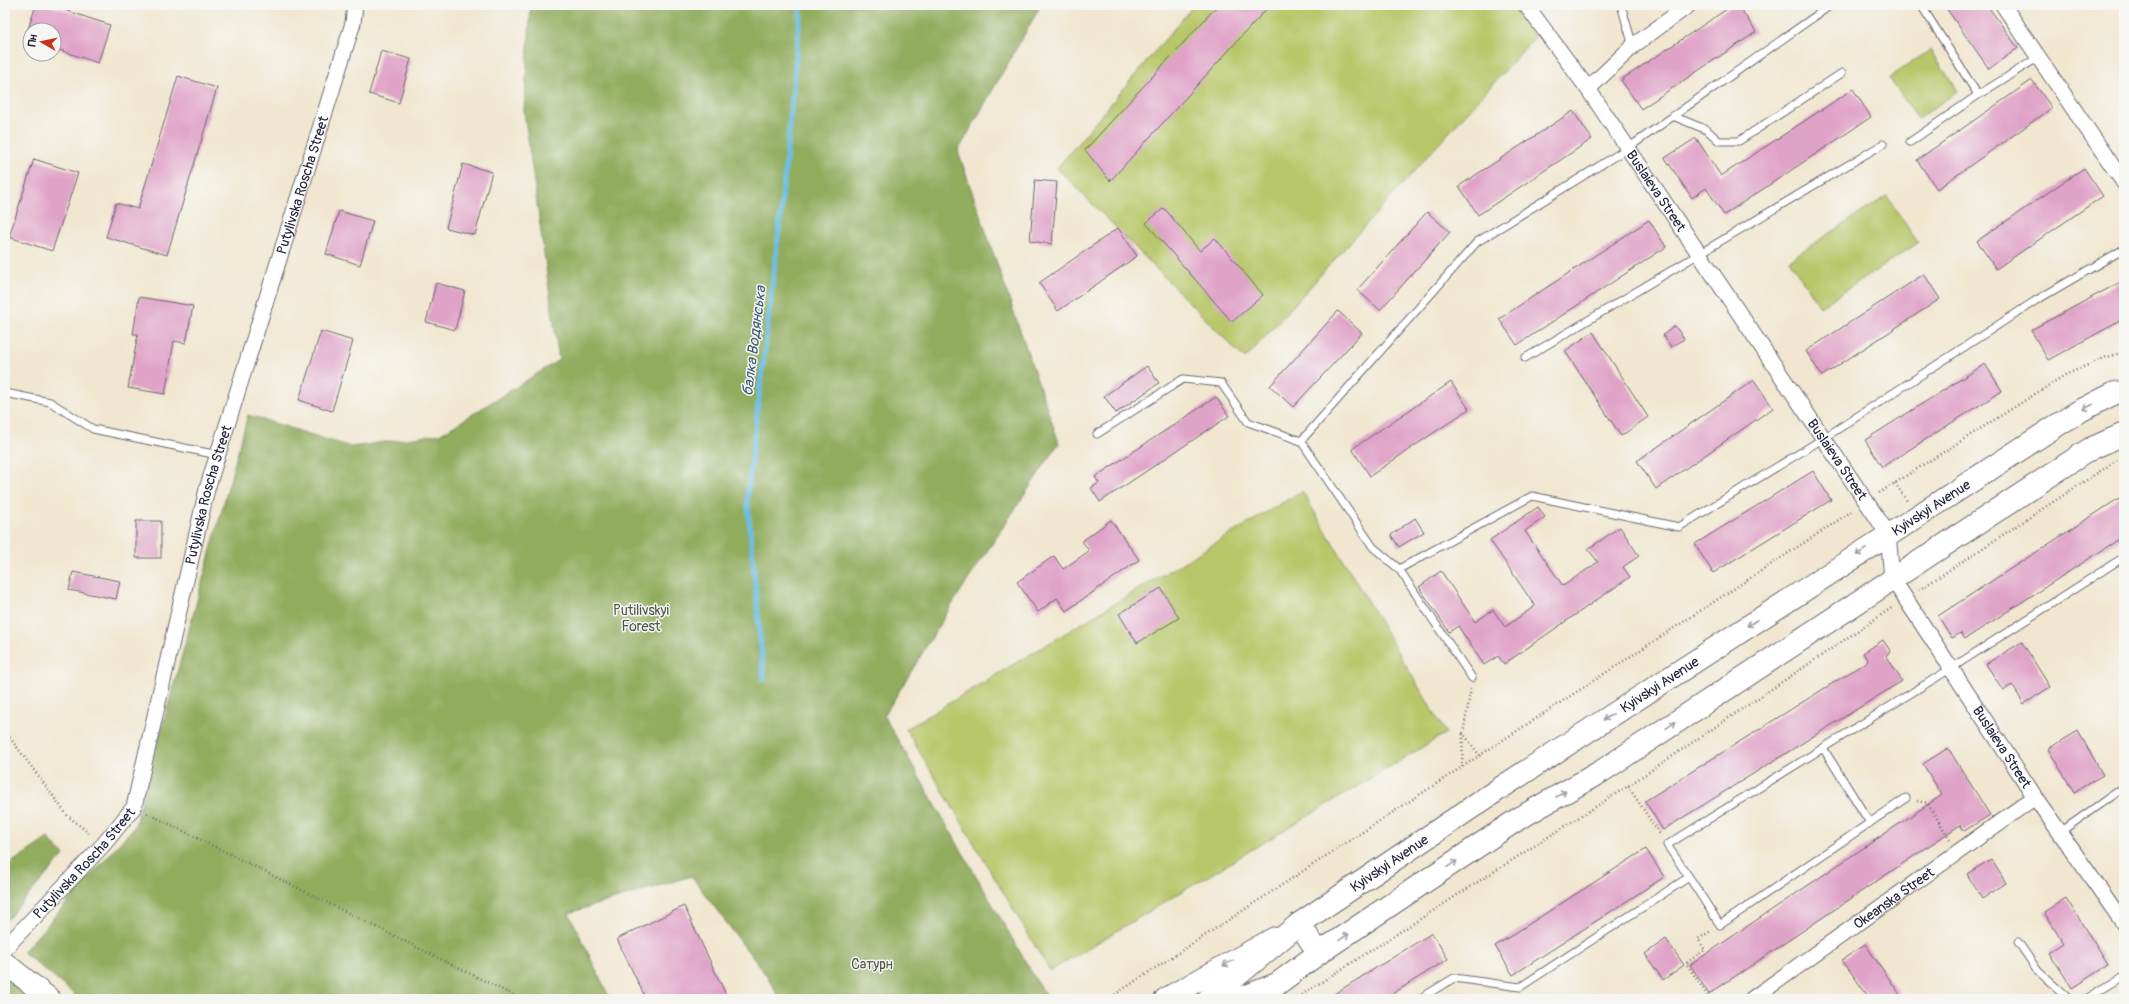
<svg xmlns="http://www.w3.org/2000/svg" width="2129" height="1004" font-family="Pangolin,sans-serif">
<rect width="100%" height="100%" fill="#f6f6f2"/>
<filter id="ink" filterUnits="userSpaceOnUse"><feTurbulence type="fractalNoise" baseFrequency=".025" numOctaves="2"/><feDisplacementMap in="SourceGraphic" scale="8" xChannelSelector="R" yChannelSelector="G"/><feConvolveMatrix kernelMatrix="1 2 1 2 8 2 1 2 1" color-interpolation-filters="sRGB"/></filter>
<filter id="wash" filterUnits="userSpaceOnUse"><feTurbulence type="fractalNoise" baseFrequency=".012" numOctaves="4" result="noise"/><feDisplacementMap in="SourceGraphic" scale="16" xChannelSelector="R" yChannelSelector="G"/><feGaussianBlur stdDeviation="0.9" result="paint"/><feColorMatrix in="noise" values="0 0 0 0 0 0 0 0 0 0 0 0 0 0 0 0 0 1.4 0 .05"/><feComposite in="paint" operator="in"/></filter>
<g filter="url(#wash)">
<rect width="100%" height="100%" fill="#f1e7d0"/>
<path fill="#b7c769" stroke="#6c7452" d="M 1194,5 L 1511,5 L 1535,37 L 1245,359 L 1057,168 Z
M 1930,50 L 1958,91 L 1918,119 L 1889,78 Z
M 1887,196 L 1918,243 L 1820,307 L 1789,260 Z
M 1302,491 L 1446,733 L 1050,971 L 906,729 Z"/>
<path fill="#91ac5d" stroke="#5a674c" d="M 531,5 L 1041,5 L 958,151 L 1059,443 L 956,598 L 884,716 L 1047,999 L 780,999 L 766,975 L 691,876 L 569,913 L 610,999 L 80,999 L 23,952 L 135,826 L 248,415 L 351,447 L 441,434 L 559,360 L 524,111 Z
M 48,838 L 64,855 L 5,922 L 5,867 Z
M 5,978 L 31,999 L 5,999 Z"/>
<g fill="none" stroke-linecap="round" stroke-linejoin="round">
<path stroke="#6ac0e6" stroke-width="5" d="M 764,680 L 747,497 L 780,221 L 801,5"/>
</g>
<g id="blocks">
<path fill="#e0a3c8" d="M 36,5 L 49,5 L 110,25 L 98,63 L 54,48 L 54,30 L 30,30 L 30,41 L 25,39 Z
M 1218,5 L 1270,5 L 1110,181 L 1085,150 Z
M 1733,5 L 1738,5 L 1756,32 L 1641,109 L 1621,80 Z
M 1944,5 L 1987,5 L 2018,48 L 1989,69 Z
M 381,51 L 411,59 L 399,103 L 369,94 Z
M 178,76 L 217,88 L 167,255 L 106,237 L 116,203 L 138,209 Z
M 2032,80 L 2052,108 L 1937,189 L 1917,160 Z
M 1853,89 L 1871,117 L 1724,215 L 1706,188 L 1692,198 L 1665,158 L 1696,138 L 1721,176 Z
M 1573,111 L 1592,139 L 1478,215 L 1459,186 Z
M 34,159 L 78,173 L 52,251 L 9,237 Z
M 463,164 L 492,172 L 475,235 L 446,228 Z
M 2084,168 L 2103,196 L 1996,269 L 1977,241 Z
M 1035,180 L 1057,182 L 1052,244 L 1030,241 Z
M 1164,208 L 1200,251 L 1215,238 L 1263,295 L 1232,322 L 1146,223 Z
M 339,211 L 373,221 L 360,265 L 326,254 Z
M 1427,212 L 1450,232 L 1380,310 L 1357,290 Z
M 1649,220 L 1666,247 L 1517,345 L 1499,319 Z
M 1118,228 L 1137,256 L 1058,311 L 1039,283 Z
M 1924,274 L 1940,299 L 1822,376 L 1806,351 Z
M 2124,280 L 2124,319 L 2048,360 L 2031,330 Z
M 436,283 L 465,291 L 455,330 L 426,322 Z
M 139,297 L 193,306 L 186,343 L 174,341 L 165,394 L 128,388 L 138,334 L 133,334 Z
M 1338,311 L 1362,333 L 1293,407 L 1270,386 Z
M 1675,326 L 1684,339 L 1671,347 L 1663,335 Z
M 321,331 L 353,341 L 332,411 L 299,400 Z
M 1593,332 L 1648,417 L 1621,436 L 1565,351 Z
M 1985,364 L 2002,391 L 1882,467 L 1865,440 Z
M 1147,366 L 1159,383 L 1116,413 L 1104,396 Z
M 1754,380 L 1773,408 L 1656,489 L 1637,461 Z
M 1451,382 L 1469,409 L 1370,476 L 1352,449 Z
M 1216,397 L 1229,416 L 1100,502 L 1091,488 L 1099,483 L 1095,477 Z
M 1813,471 L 1831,500 L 1713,573 L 1695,544 Z
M 2124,495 L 2124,536 L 1965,639 L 1961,633 L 1952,638 L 1938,616 Z
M 1538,507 L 1545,517 L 1525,531 L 1563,586 L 1598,562 L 1588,549 L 1620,527 L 1639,556 L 1623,567 L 1630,577 L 1504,664 L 1498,656 L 1484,665 L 1458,626 L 1449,632 L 1419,587 L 1441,571 L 1475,622 L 1493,610 L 1505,627 L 1535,606 L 1490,540 Z
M 1415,518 L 1424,532 L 1399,547 L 1391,535 Z
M 1111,520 L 1139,560 L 1066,611 L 1057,598 L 1038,612 L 1017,582 L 1054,556 L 1063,569 L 1089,551 L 1082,541 Z
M 136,521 L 161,521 L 161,558 L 136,558 Z
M 73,572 L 120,581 L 116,599 L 69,590 Z
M 1161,588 L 1179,618 L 1137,643 L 1119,614 Z
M 1883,640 L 1891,652 L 1886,655 L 1902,681 L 1663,830 L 1645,801 L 1868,661 L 1863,653 Z
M 2022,642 L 2050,687 L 2024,704 L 2012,685 L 2003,690 L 1986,664 Z
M 2078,731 L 2103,775 L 2074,792 L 2048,749 Z
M 1948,748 L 1990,815 L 1964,831 L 1960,825 L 1709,994 L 1690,965 L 1942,795 L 1923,764 Z
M 1646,849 L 1664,877 L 1513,975 L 1495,946 Z
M 1991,859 L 2006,883 L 1982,899 L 1967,874 Z
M 2066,898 L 2108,965 L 2072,988 L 2049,952 L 2063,943 L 2044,912 Z
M 684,906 L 728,999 L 646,999 L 617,939 Z
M 1432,933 L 1448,959 L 1384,999 L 1326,999 Z
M 1666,939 L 1684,965 L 1663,980 L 1645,954 Z
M 1865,944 L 1903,999 L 1870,999 L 1842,960 Z"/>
</g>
</g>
<g filter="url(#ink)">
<use href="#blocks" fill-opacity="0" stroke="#6a676f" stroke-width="1"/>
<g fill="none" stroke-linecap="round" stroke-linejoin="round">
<defs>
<path id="lane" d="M 1621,5 L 1633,46
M 1921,5 L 1978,95
M 1673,116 L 1707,130 L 1719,141 L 1739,141 L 1842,73
M 1910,142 L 1978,95 L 2039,57
M 1525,358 L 1883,144
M 5,393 L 50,402 L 93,429 L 218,455
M 1097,434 L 1183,379 L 1221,383 L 1248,422 L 1301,441 L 1373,547 L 1399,569 L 1532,496 L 1679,527 L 1824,438 L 2035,301 L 2124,249
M 1301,441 L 1477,242 L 1628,148 L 1831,5
M 1399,569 L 1472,678
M 1823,748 L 1870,823
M 2059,833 L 2124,787
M 1689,877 L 1720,925 L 1906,798
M 2018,942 L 2038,971 L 2069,999
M 1419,999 L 1454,978 L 1520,987 L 1689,877 L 1667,845 L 1950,669 L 2124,557
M 2086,999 L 2124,976"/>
<g id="street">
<path id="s1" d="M 1526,5 L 1588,89 L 1888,534 L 1892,578 L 2035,797 L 2124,924"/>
<path d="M 2003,5 L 2124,183"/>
<path d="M 1588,89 L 1633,46 L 1689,5"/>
<path id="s2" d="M 5,948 L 103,845 L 134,807 L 207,489 L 353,23 L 355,5"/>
<path id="s3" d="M 1752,999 L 2035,797"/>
</g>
<path id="secondary" d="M 5,963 L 50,999
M 1165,999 L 1274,938
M 1238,999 L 1273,985"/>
<g id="primary">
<path d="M 1299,924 L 1319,953"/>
<path id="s4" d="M 1209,999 L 1299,924 L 1499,789 L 2076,413 L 2115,393 L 2124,392"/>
<path d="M 1257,999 L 1319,953 L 1518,819 L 1602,771 L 2090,449 L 2124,434"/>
</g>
</defs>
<use href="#lane" stroke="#6a676f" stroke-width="9"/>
<use href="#street" stroke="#6a676f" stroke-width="17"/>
<use href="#secondary" stroke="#6a676f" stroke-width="23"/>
<use href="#primary" stroke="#6a676f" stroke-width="24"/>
<path stroke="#6a676f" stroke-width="2.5" stroke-dasharray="1 3" stroke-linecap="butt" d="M 1895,483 L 1907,501
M 1879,493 L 2065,375 L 2104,358 L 2124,352
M 1919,590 L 2117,460
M 1471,689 L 1463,733 L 1480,756
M 5,731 L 67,815 L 91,835
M 1462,767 L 1463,734
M 1628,786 L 1661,836
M 1917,801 L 1927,803 L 1950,839
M 147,813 L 521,999
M 1108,999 L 1854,510
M 1295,999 L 1628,786 L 1893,607
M 1710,999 L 1686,963 L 1705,950 L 1698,939 L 1711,931"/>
<use href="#lane" stroke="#fff" stroke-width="7"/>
<use href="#street" stroke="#fff" stroke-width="15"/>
<use href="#secondary" stroke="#fff" stroke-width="21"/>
<use href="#primary" stroke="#fff" stroke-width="22"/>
</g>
<defs><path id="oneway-shaft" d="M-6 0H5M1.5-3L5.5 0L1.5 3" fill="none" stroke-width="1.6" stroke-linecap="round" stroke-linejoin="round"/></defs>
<g stroke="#9c9ca7">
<use href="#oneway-shaft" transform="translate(2088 407) rotate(153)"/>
<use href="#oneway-shaft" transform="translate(1861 552) rotate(147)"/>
<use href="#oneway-shaft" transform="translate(1752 623) rotate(147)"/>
<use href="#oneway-shaft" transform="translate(1608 717) rotate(147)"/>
<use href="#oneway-shaft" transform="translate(1671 725) rotate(-34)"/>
<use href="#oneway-shaft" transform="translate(1561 794) rotate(-30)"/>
<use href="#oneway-shaft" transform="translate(1452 864) rotate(-34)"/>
<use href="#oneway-shaft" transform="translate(1344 937) rotate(-34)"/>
<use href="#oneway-shaft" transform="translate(1228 963) rotate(151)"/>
</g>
</g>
<g text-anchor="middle" stroke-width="3" stroke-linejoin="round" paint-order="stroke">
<g font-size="14" fill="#22223b" stroke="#f6f6f2">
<text dy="5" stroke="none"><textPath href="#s2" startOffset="836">Putylivska Roscha Street</textPath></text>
<text dy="5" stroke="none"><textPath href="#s1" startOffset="227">Buslaieva Street</textPath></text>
<text dy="5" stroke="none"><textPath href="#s1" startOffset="551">Buslaieva Street</textPath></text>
<text dy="5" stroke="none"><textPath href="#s2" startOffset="512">Putylivska Roscha Street</textPath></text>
<text dy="5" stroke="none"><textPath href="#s4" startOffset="874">Kyivskyi Avenue</textPath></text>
<text dy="5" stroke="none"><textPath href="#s4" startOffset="550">Kyivskyi Avenue</textPath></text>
<text dy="5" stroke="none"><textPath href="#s1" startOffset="887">Buslaieva Street</textPath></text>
<text dy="5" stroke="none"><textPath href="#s2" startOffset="116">Putylivska Roscha Street</textPath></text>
<text dy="5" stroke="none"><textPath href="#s4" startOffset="226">Kyivskyi Avenue</textPath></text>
<text dy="5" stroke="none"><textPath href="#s3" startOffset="174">Okeanska Street</textPath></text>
</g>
<g font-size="14" fill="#4f5449" stroke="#f6f6f2">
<text x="641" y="615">Putilivskyi<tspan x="641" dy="16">Forest</tspan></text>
<text x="872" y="969">Сатурн</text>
</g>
<g font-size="15" font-style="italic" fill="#3b5977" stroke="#f6f6f2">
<text transform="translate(754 341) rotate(-83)" y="5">балка Водянська</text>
</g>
</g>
<rect width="2129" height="1004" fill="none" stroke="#f6f6f2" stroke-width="20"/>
<g transform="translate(42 42) rotate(279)"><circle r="19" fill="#f6f6f2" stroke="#a1a1a9"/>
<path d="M0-3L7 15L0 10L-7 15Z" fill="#c8321e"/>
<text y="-6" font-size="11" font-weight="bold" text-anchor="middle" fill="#22223b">Пн</text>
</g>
</svg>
